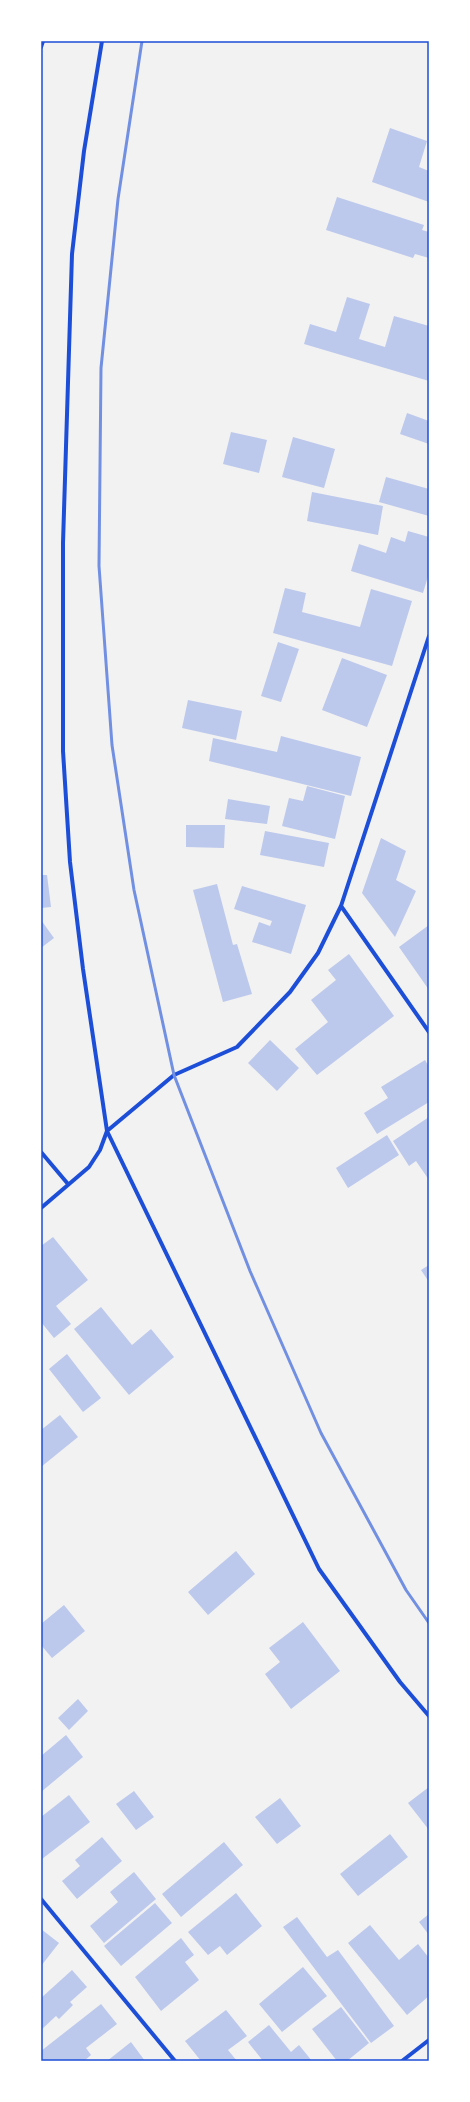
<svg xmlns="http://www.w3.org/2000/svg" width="470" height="2102" font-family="Lato,sans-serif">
<rect width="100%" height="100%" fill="#f2f2f2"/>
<path fill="#bdc9ec" d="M 390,128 L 427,141 L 419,167 L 429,171 L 429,202 L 372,182 Z
M 337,197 L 424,225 L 422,230 L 429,232 L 429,258 L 415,254 L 413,258 L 326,230 Z
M 347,297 L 370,304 L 359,339 L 385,347 L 394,316 L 429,326 L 429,381 L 304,344 L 310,324 L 336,332 Z
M 407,413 L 429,421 L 429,444 L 400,434 Z
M 231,432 L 267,440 L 259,473 L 223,464 Z
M 293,437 L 335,449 L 324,488 L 282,477 Z
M 386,477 L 429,489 L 429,516 L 379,502 Z
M 312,492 L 383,506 L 378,535 L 307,521 Z
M 408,531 L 429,537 L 429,573 L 423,593 L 351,571 L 359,544 L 386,553 L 391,537 L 405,542 Z
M 285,588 L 306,593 L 302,612 L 360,627 L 371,589 L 412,601 L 392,666 L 273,633 Z
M 278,642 L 299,649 L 281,702 L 261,696 Z
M 342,658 L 387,675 L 367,727 L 322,710 Z
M 188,700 L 242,711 L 236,740 L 182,728 Z
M 281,736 L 361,757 L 351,796 L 209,761 L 213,738 L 277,752 Z
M 307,786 L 345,796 L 335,839 L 282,826 L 289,798 L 303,801 Z
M 228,799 L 270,806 L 267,824 L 225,819 Z
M 186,825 L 225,825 L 224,848 L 186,847 Z
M 265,831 L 329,843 L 324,867 L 260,855 Z
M 381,838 L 406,851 L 396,880 L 416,891 L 395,937 L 362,893 Z
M 41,875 L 47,875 L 51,907 L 41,908 Z
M 217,884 L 233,945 L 237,944 L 252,994 L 223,1002 L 193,890 Z
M 242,886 L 306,905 L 291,954 L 252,942 L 259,922 L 270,926 L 272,921 L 234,909 Z
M 41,920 L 54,938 L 41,948 Z
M 429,925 L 429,990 L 399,947 Z
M 349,954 L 394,1016 L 317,1075 L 295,1049 L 328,1022 L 311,1000 L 336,980 L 328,970 Z
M 270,1040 L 299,1068 L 277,1091 L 248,1063 Z
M 425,1060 L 429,1067 L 429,1102 L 377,1134 L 364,1113 L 388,1098 L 381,1087 Z
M 429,1117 L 429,1180 L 416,1161 L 409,1166 L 393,1141 Z
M 387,1135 L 399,1155 L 348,1188 L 336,1168 Z
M 53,1237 L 88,1280 L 56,1306 L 71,1324 L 54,1338 L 41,1322 L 41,1246 Z
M 429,1265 L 429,1282 L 421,1270 Z
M 101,1307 L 132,1345 L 151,1329 L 174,1357 L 129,1395 L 74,1329 Z
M 67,1354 L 101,1398 L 83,1412 L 49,1369 Z
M 60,1415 L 78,1437 L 41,1467 L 41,1430 Z
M 236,1551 L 255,1574 L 208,1615 L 188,1592 Z
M 64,1605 L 85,1631 L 52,1658 L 41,1645 L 41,1624 Z
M 303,1622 L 340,1671 L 291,1709 L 265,1674 L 280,1662 L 269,1648 Z
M 78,1699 L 88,1711 L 69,1730 L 58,1718 Z
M 66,1735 L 83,1757 L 41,1792 L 41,1756 Z
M 429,1787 L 429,1830 L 408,1803 Z
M 134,1791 L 154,1817 L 136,1830 L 116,1804 Z
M 69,1795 L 90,1822 L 42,1859 L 41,1817 Z
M 280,1798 L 301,1826 L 277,1844 L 255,1817 Z
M 390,1834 L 408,1857 L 358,1896 L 340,1874 Z
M 102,1837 L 122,1861 L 77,1899 L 62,1881 L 80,1866 L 75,1860 Z
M 224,1842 L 243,1865 L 181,1917 L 162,1894 Z
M 134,1872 L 156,1899 L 104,1943 L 90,1926 L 118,1902 L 110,1892 Z
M 236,1893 L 262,1926 L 227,1955 L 220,1946 L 208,1955 L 188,1932 Z
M 155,1903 L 172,1923 L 121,1966 L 104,1946 Z
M 429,1914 L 429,1935 L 419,1922 Z
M 297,1917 L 327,1957 L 338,1950 L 394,2026 L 371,2043 L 283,1927 Z
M 370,1925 L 399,1960 L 418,1944 L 429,1958 L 429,1996 L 407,2015 L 348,1943 Z
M 41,1929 L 59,1943 L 41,1966 Z
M 181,1938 L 194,1955 L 185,1962 L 199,1980 L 161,2011 L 135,1977 Z
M 303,1967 L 327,1996 L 282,2032 L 259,2004 Z
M 72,1970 L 87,1987 L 70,2002 L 73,2005 L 59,2019 L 56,2016 L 41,2030 L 41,1998 Z
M 101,2004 L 117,2024 L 86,2048 L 91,2055 L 84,2061 L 41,2061 L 41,2051 Z
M 341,2007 L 369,2043 L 347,2061 L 337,2061 L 312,2029 Z
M 226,2010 L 247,2036 L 228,2050 L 237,2061 L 201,2061 L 185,2041 Z
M 269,2025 L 291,2052 L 299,2045 L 312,2061 L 263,2061 L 248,2042 Z
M 131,2042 L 145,2061 L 107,2061 Z"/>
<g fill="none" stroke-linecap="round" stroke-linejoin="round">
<path stroke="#1d4ed8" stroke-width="4" d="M 41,47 L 43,41
M 429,636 L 341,906 L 318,953 L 290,992 L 237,1047 L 174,1075 L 107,1131 L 319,1569 L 400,1682 L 429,1716
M 341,906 L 429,1032
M 41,1152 L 68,1184
M 41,1208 L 89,1167 L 100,1150 L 107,1131 L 83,969 L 70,862 L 63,751 L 63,543 L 72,254 L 84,151 L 102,41
M 41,1899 L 175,2061
M 402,2061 L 429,2040"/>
<path stroke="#7290e2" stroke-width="3" d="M 142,41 L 118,199 L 101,368 L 99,566 L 112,745 L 134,890 L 174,1075 L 250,1271 L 321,1433 L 406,1590 L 429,1623"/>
</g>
<rect width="470" height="2102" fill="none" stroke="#ffffff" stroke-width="84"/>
<rect x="42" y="42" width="386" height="2018" fill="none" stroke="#1d4ed8" stroke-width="1.5"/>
</svg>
